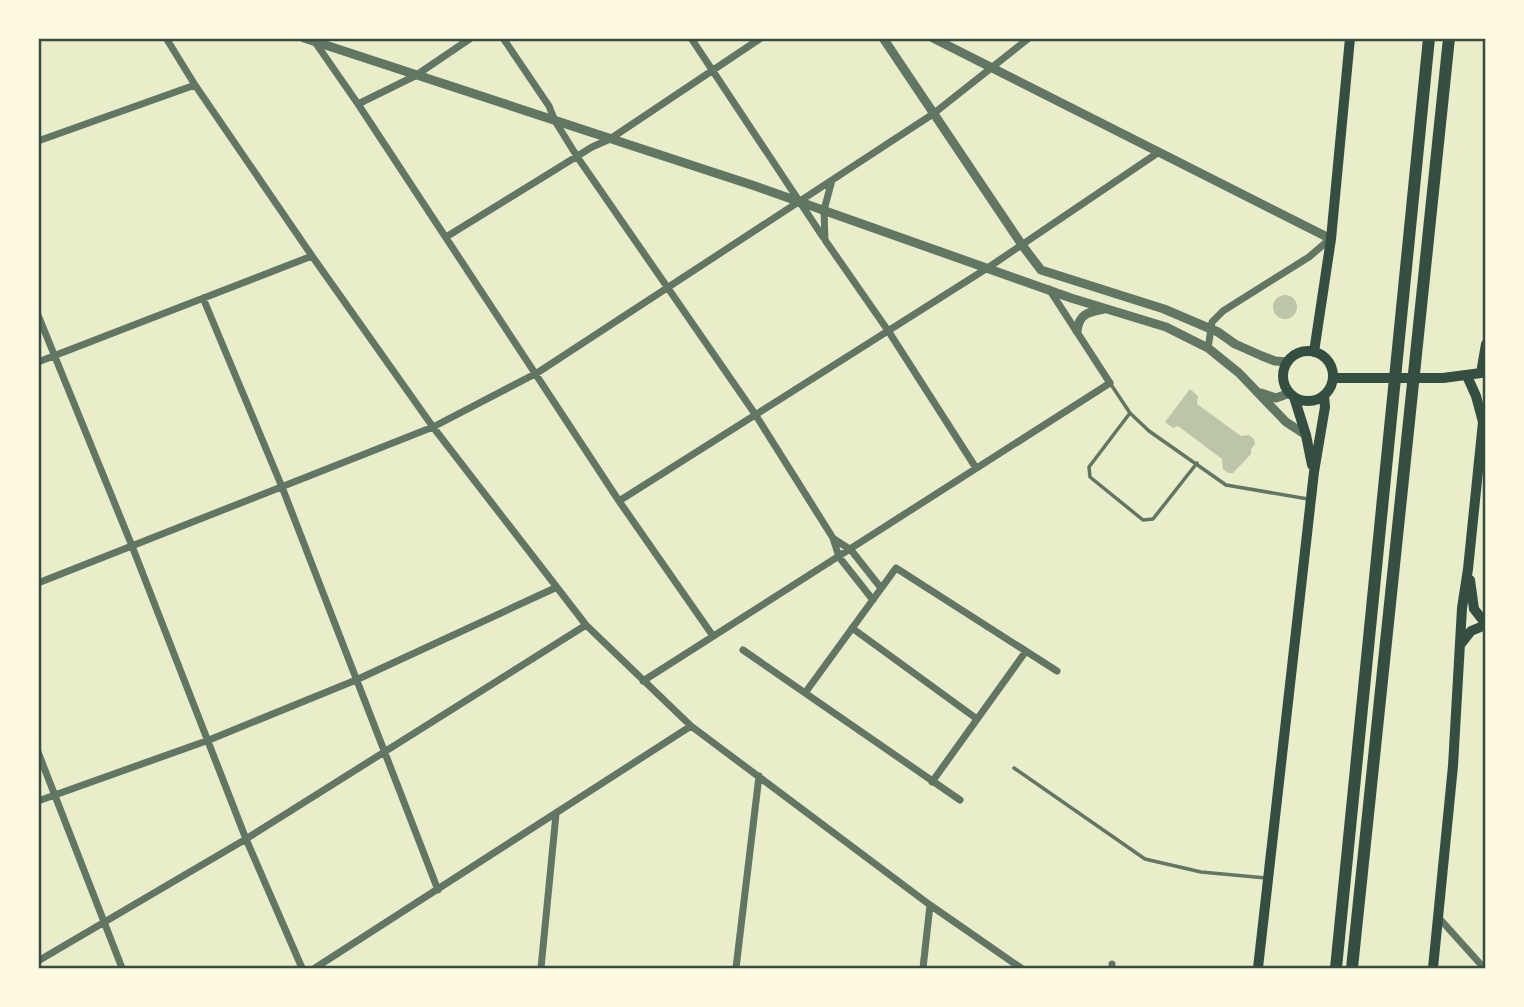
<svg xmlns="http://www.w3.org/2000/svg" width="1524" height="1007" font-family="Lato,sans-serif">
<rect width="100%" height="100%" fill="#e9edc9"/>
<path fill="#bcc5a7" d="M1273 307a12 12 0 1 1 24 0a12 12 0 1 1-24 0Z
M 1190,389 L 1198,396 L 1197,404 L 1241,436 L 1249,435 L 1254,439 L 1255,444 L 1251,449 L 1251,454 L 1233,473 L 1228,473 L 1223,469 L 1222,459 L 1178,426 L 1173,428 L 1165,422 Z"/>
<g fill="none" stroke-linecap="round" stroke-linejoin="round">
<path stroke="#617663" stroke-width="3.5" d="M 1110,383 L 1130,413 L 1149,431 L 1226,485 L 1308,499
M 1130,413 L 1089,467 L 1090,477 L 1143,520 L 1153,519 L 1197,463
M 1014,768 L 1145,859 L 1201,872 L 1266,878"/>
<path stroke="#617663" stroke-width="7" d="M 166,38 L 195,85 L 312,256 L 433,427 L 586,625 L 691,726 L 930,905 L 1021,968
M 503,38 L 549,106 L 555,121 L 578,158 L 755,414 L 833,538 L 839,557 L 873,600
M 691,38 L 823,237
M 315,42 L 358,104 L 619,501 L 713,636
M 358,104 L 415,76 L 471,38
M 38,141 L 195,85
M 832,180 L 824,210 L 825,240 L 889,332 L 976,468
M 446,237 L 592,147 L 610,139 L 761,38
M 203,298 L 282,487 L 438,890
M 38,315 L 132,546 L 246,839 L 302,968
M 1208,348 L 1212,322 L 1223,311 L 1309,257 L 1330,239
M 38,362 L 312,256
M 619,501 L 989,267 L 1159,152
M 834,539 L 851,550 L 881,588
M 38,583 L 433,427 L 537,373 L 933,114 L 1029,38
M 852,628 L 977,719
M 743,650 L 960,800
M 643,681 L 1110,383 L 1049,289
M 805,693 L 896,568 L 1057,671
M 38,752 L 122,968
M 932,782 L 1026,651
M 38,801 L 209,740 L 356,680 L 555,588
M 1439,918 L 1484,968
M 38,961 L 246,839 L 586,625
M 315,968 L 691,726
M 541,968 L 556,814
M 736,968 L 759,776
M 923,968 L 930,905
M 1112,968 L 1112,964"/>
<path stroke="#617663" stroke-width="9" d="M 304,38 L 755,186 L 1071,298 L 1166,327 L 1208,348 L 1239,373 L 1286,422 L 1306,435
M 883,38 L 1022,245 L 1041,270 L 1164,309 L 1218,332 L 1235,344 L 1262,356 L 1275,361 L 1288,362
M 933,38 L 1331,239
M 1077,331 C 1079,314 1088,312 1104,309
M 1261,393 L 1276,398 L 1290,393"/>
<path stroke="#344e41" stroke-width="10" d="M1283 376a25 25 0 1 1 50 0a25 25 0 1 1-50 0Z
M 1314,352 L 1331,239 L 1350,38
M 1333,378 L 1443,378 L 1481,373 L 1486,344
M 1294,397 L 1306,435 L 1312,465
M 1470,580 L 1474,609 L 1486,624
M 1460,645 L 1471,631 L 1483,626 L 1486,627
M 1258,968 L 1314,472 L 1325,407 L 1324,396
M 1433,968 L 1453,766 L 1462,608 L 1468,569 L 1483,422 L 1476,396 L 1467,376"/>
<path stroke="#344e41" stroke-width="12" d="M 1336,968 L 1429,38
M 1352,968 L 1449,38"/>
</g>
<rect width="1524" height="1007" fill="none" stroke="#fefae0" stroke-width="80"/>
<rect x="40" y="40" width="1444" height="927" fill="none" stroke="#344e41" stroke-width="2.5"/>
</svg>
